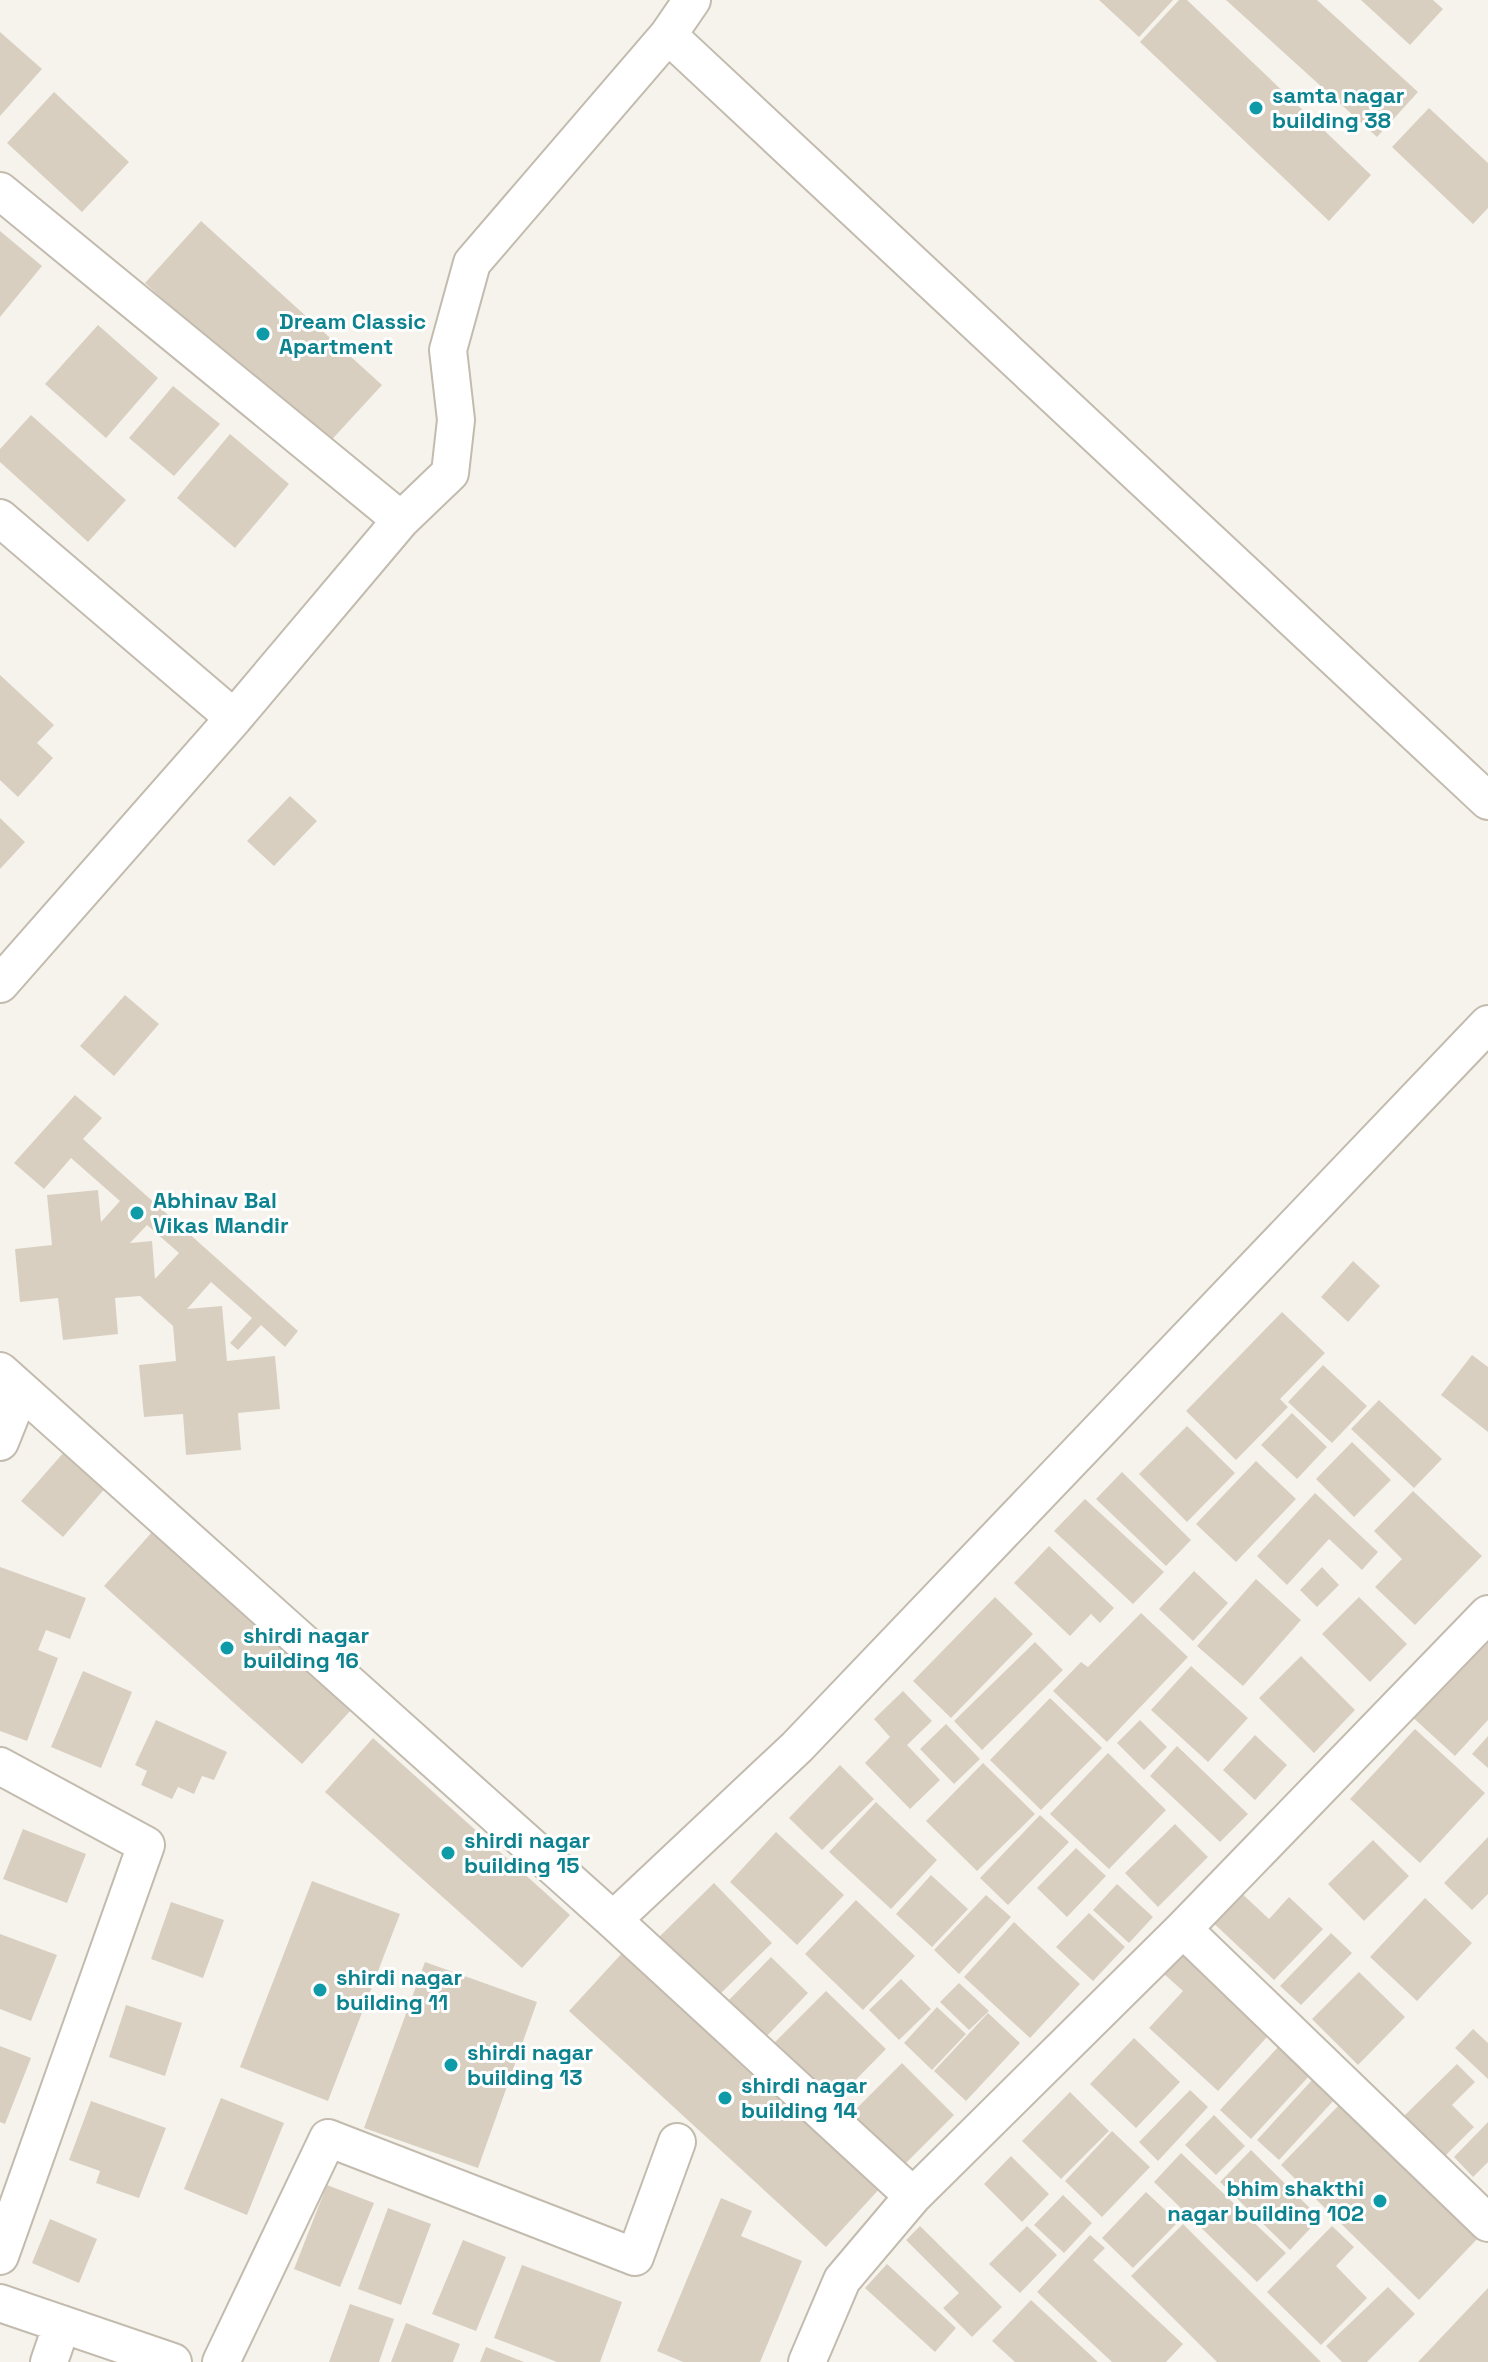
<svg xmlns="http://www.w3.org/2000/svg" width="1488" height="2362" font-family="'Space Grotesk',sans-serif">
<rect width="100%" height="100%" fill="#f6f3ec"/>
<path fill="#d8cfc1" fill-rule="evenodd" d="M 1099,0 L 1173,0 L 1139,37 Z
M 1179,0 L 1187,0 L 1371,175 L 1329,221 L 1140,42 Z
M 1226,0 L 1317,0 L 1418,92 L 1377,137 Z
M 1361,0 L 1433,0 L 1443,9 L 1410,45 Z
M 0,32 L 42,69 L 0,116 Z
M 54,92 L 129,162 L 82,212 L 7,143 Z
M 1429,108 L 1488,163 L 1488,208 L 1473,224 L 1392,147 Z
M 201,221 L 382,385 L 325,447 L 145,283 Z
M 0,231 L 42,266 L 0,317 Z
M 98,325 L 158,378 L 106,438 L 45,384 Z
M 173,386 L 220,424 L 174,476 L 129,438 Z
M 31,415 L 126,500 L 88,542 L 0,462 L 0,449 Z
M 230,434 L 289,484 L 235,548 L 177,498 Z
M 0,675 L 54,725 L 37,743 L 53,758 L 18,797 L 0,780 Z
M 290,796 L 317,821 L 274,866 L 247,841 Z
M 0,818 L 25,842 L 0,869 Z
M 125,995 L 159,1024 L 114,1076 L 80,1046 Z
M 75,1095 L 102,1118 L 83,1139 L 298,1331 L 285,1347 L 261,1325 L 238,1350 L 230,1343 L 252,1318 L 211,1282 L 187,1309 L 222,1306 L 227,1361 L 275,1356 L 280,1409 L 238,1413 L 241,1450 L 186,1455 L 183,1414 L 144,1417 L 139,1365 L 176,1361 L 173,1326 L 140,1296 L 115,1298 L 118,1334 L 63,1340 L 58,1298 L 20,1302 L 15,1249 L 52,1245 L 47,1195 L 98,1190 L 101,1222 L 120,1201 L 71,1158 L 44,1189 L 14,1163 ZM 147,1225 L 179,1253 L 155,1279 L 152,1241 L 130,1243 Z
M 1353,1261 L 1380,1286 L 1348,1322 L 1321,1297 Z
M 1282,1312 L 1325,1353 L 1280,1399 L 1288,1407 L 1236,1460 L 1186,1411 Z
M 1472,1355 L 1488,1367 L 1488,1432 L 1441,1395 Z
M 1323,1365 L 1367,1406 L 1332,1443 L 1288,1402 Z
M 1379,1400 L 1442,1459 L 1414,1488 L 1351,1429 Z
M 1292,1413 L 1327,1447 L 1297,1479 L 1261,1445 Z
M 1187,1426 L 1235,1473 L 1187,1522 L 1139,1474 Z
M 1352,1442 L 1391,1480 L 1354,1517 L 1316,1479 Z
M 72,1443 L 113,1479 L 63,1537 L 21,1501 Z
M 1256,1461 L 1296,1499 L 1236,1562 L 1196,1524 Z
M 1122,1472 L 1191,1540 L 1166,1566 L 1096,1499 Z
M 1413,1491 L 1482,1556 L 1415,1625 L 1375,1587 L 1402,1559 L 1374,1531 Z
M 1315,1493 L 1378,1552 L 1362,1570 L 1329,1539 L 1287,1585 L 1257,1556 Z
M 1085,1499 L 1164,1572 L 1133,1604 L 1054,1531 Z
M 153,1531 L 351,1710 L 302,1764 L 104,1586 Z
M 1049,1546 L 1114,1608 L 1100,1623 L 1091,1614 L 1070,1636 L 1014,1583 Z
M 0,1567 L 86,1598 L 70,1639 L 46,1630 L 38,1650 L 58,1658 L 27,1741 L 0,1731 Z
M 1322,1567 L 1339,1585 L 1317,1607 L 1300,1590 Z
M 1194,1571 L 1228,1603 L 1193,1641 L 1159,1609 Z
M 1256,1579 L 1301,1620 L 1243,1686 L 1197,1646 Z
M 995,1597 L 1033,1634 L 951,1718 L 913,1681 Z
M 1359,1597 L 1407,1644 L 1370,1682 L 1322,1634 Z
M 1141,1613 L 1188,1657 L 1107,1742 L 1053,1691 L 1081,1662 L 1088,1667 Z
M 1488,1628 L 1488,1720 L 1455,1756 L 1409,1714 Z
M 1035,1642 L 1063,1670 L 982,1750 L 954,1721 Z
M 1301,1656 L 1355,1710 L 1314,1753 L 1259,1698 Z
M 1191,1666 L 1248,1718 L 1208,1762 L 1151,1710 Z
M 83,1671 L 132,1692 L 101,1768 L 51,1747 Z
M 903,1691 L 932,1721 L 907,1745 L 940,1780 L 910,1809 L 865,1763 L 890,1737 L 874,1719 Z
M 1050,1698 L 1102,1748 L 1041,1810 L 990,1760 Z
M 156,1720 L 227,1752 L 214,1780 L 202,1776 L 194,1794 L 178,1787 L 172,1799 L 141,1785 L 147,1771 L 135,1765 Z
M 1140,1720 L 1167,1747 L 1144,1770 L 1117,1743 Z
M 946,1724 L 980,1759 L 954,1784 L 920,1749 Z
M 1415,1729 L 1485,1793 L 1420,1863 L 1350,1799 Z
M 1255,1735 L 1287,1765 L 1255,1800 L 1223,1770 Z
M 1488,1736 L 1488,1768 L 1472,1754 Z
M 373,1738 L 570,1915 L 522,1968 L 325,1792 Z
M 1177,1746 L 1248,1814 L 1220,1842 L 1150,1776 Z
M 1108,1753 L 1166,1810 L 1109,1869 L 1050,1814 Z
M 983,1763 L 1035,1814 L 977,1871 L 926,1821 Z
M 840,1765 L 874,1799 L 822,1850 L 789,1818 Z
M 876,1802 L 937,1860 L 891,1909 L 829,1852 Z
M 1040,1815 L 1069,1842 L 1008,1905 L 980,1878 Z
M 1175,1824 L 1208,1857 L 1158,1907 L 1125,1873 Z
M 23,1829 L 86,1854 L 67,1903 L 3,1879 Z
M 776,1832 L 844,1895 L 797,1945 L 730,1882 Z
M 1488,1837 L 1488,1894 L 1472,1910 L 1444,1883 Z
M 1373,1840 L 1409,1876 L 1364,1921 L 1328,1884 Z
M 1076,1848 L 1106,1876 L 1067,1917 L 1037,1888 Z
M 931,1875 L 968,1909 L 932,1947 L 896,1914 Z
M 312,1881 L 400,1914 L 328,2101 L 240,2067 Z
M 714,1883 L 772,1943 L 717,1997 L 658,1938 Z
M 1117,1884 L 1153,1917 L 1129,1943 L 1093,1910 Z
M 1237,1889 L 1269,1919 L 1289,1897 L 1323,1929 L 1274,1980 L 1208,1918 Z
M 986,1895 L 1011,1917 L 959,1974 L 934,1950 Z
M 1425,1898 L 1472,1943 L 1417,2001 L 1370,1957 Z
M 856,1900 L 915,1956 L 863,2010 L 805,1954 Z
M 171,1902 L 224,1920 L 203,1978 L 151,1959 Z
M 1089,1913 L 1125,1947 L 1093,1981 L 1056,1947 Z
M 1014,1922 L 1080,1984 L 1030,2038 L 964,1977 Z
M 1331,1933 L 1352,1953 L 1301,2005 L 1280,1986 Z
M 0,1934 L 57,1955 L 31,2021 L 0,2009 Z
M 1187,1947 L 1276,2027 L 1218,2091 L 1149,2028 L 1183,1991 L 1163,1973 Z
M 625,1950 L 882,2186 L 826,2247 L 569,2011 Z
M 771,1957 L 808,1993 L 765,2038 L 728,2001 Z
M 425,1962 L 537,2002 L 478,2168 L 364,2128 Z
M 1359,1972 L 1405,2017 L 1358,2065 L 1312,2019 Z
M 901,1979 L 931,2009 L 899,2040 L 869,2010 Z
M 959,1983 L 989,2011 L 969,2030 L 940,2002 Z
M 826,1991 L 886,2049 L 834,2102 L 774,2043 Z
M 126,2005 L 182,2023 L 165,2076 L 109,2057 Z
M 937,2007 L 966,2034 L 932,2070 L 904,2043 Z
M 988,2013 L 1020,2043 L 966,2101 L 934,2071 Z
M 1473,2029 L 1488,2043 L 1488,2079 L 1455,2048 Z
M 1134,2038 L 1180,2082 L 1136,2128 L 1090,2084 Z
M 1280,2045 L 1311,2074 L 1251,2139 L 1220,2110 Z
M 0,2046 L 31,2058 L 5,2124 L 0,2122 Z
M 902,2063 L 954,2115 L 901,2168 L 849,2116 Z
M 1457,2064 L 1475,2082 L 1452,2105 L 1474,2127 L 1443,2158 L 1403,2117 Z
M 1313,2079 L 1335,2099 L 1279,2160 L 1257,2140 Z
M 1190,2090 L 1208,2107 L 1158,2161 L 1139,2142 Z
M 1070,2092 L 1109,2131 L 1061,2179 L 1022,2141 Z
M 221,2098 L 284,2123 L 247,2215 L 184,2189 Z
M 91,2101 L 166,2128 L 139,2198 L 96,2183 L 100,2171 L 69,2160 Z
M 1341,2103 L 1479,2237 L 1419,2300 L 1281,2165 Z
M 1214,2115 L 1245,2146 L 1216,2175 L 1185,2145 Z
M 1488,2122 L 1488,2162 L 1473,2177 L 1454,2157 Z
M 1112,2131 L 1150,2167 L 1102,2217 L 1065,2181 Z
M 1251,2150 L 1320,2218 L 1290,2250 L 1220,2182 Z
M 1181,2153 L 1286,2253 L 1257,2282 L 1154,2182 Z
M 1011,2156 L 1049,2194 L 1022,2222 L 984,2184 Z
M 327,2185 L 374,2203 L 340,2287 L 294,2269 Z
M 1146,2192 L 1178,2222 L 1133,2268 L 1102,2238 Z
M 1063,2195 L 1092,2223 L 1064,2253 L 1034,2225 Z
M 721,2198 L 752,2211 L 741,2236 L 802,2261 L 760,2362 L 683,2362 L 657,2351 Z
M 388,2208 L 431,2224 L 401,2305 L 358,2289 Z
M 50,2219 L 97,2239 L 79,2283 L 32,2263 Z
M 1183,2224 L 1321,2362 L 1217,2362 L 1131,2276 Z
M 920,2226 L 1002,2307 L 972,2337 L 943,2308 L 959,2293 L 906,2240 Z
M 1027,2226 L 1057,2255 L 1020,2293 L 989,2264 Z
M 1332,2226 L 1354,2247 L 1336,2266 L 1367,2298 L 1321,2345 L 1267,2292 Z
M 1090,2235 L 1105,2248 L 1093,2260 L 1183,2344 L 1166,2362 L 1112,2362 L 1037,2292 Z
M 463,2240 L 506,2257 L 476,2331 L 432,2314 Z
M 887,2264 L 956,2328 L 935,2352 L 865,2288 Z
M 522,2265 L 622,2302 L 600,2362 L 557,2362 L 494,2338 Z
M 1388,2287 L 1415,2314 L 1367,2362 L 1342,2362 L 1326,2346 Z
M 1488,2288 L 1488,2362 L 1418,2362 Z
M 1031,2300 L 1098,2362 L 1015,2362 L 992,2341 Z
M 350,2304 L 394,2319 L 379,2362 L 329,2362 Z
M 406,2323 L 460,2344 L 453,2362 L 391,2362 Z
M 486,2347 L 524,2362 L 480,2362 Z"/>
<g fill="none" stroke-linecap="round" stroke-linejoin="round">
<defs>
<path id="street" d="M 668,35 L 1488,801
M 0,191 L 401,520 L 234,718
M 0,518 L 234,718 L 0,984
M 401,520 L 450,473 L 456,420 L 448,350 L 472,263 L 668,35 L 692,0
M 0,1371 L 613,1920 L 913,2196
M 0,1442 L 21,1390
M 0,1766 L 146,1845 L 0,2256
M 613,1920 L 797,1747 L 1488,1024
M 1183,1929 L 1488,2223
M 0,2303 L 173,2362
M 49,2362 L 62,2324
M 221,2362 L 328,2138 L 635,2257 L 677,2142
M 807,2362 L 842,2280 L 913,2196 L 1183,1929 L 1488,1614"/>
</defs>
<use href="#street" stroke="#c2bbae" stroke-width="40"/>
<use href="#street" stroke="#fff" stroke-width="36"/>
</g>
<g fill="#0f9aa8" stroke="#fff" stroke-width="3">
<circle cx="1256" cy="108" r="8"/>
<circle cx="263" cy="334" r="8"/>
<circle cx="137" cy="1213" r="8"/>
<circle cx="227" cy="1648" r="8"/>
<circle cx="448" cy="1853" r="8"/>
<circle cx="320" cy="1990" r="8"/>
<circle cx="451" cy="2065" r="8"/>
<circle cx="725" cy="2098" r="8"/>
<circle cx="1380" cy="2201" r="8"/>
</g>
<g text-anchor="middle" stroke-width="6" stroke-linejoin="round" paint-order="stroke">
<g font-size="22" font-weight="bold" fill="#0d838f" stroke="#fff" text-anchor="start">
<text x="1272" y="103">samta nagar<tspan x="1272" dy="25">building 38</tspan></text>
<text x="279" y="329">Dream Classic<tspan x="279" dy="25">Apartment</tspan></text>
<text x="153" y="1208">Abhinav Bal<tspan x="153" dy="25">Vikas Mandir</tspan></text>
<text x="243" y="1643">shirdi nagar<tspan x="243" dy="25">building 16</tspan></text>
<text x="464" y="1848">shirdi nagar<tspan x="464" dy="25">building 15</tspan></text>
<text x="336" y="1985">shirdi nagar<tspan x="336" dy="25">building 11</tspan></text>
<text x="467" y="2060">shirdi nagar<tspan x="467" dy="25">building 13</tspan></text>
<text x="741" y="2093">shirdi nagar<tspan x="741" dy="25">building 14</tspan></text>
<text x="1364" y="2196" text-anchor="end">bhim shakthi<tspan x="1364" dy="25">nagar building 102</tspan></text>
</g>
</g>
</svg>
